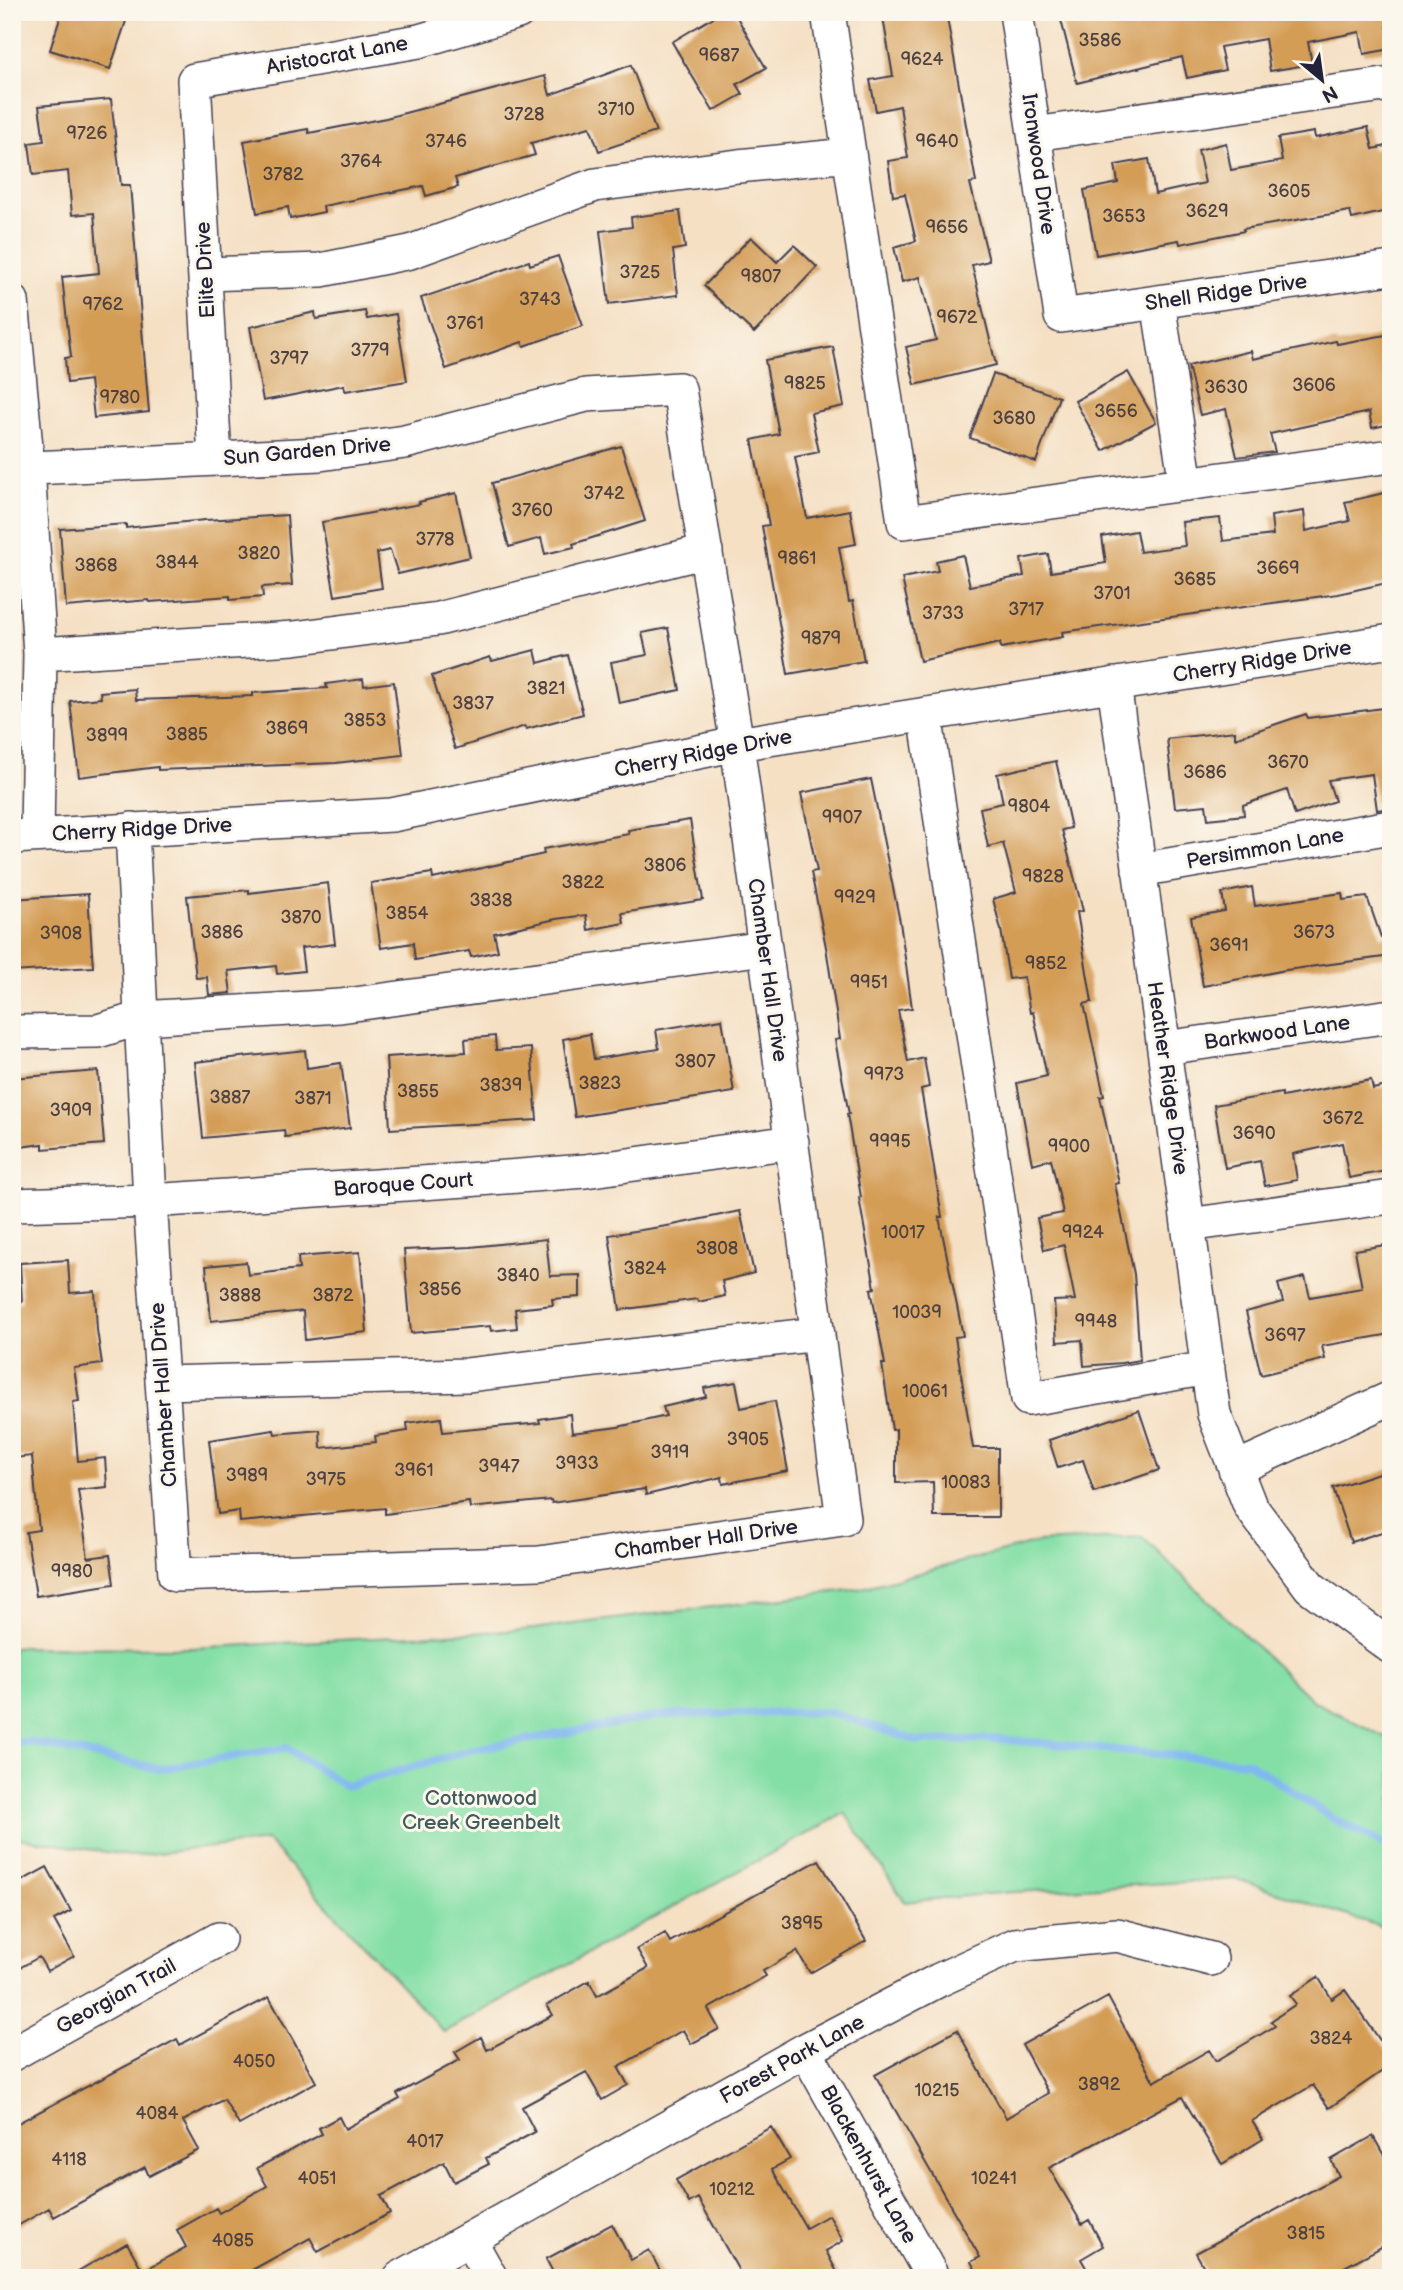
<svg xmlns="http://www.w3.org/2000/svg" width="1403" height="2290" font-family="'Balsamiq Sans',sans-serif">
<rect width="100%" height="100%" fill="#fbf7ec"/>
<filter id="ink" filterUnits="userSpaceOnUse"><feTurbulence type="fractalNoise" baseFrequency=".0143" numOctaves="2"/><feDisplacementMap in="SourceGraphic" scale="14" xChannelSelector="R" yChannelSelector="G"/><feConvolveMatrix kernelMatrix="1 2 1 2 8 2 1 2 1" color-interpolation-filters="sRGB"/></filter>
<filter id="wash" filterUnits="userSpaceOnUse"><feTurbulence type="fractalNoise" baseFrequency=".00686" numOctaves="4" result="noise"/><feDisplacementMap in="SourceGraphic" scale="28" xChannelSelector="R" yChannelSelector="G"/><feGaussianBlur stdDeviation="1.57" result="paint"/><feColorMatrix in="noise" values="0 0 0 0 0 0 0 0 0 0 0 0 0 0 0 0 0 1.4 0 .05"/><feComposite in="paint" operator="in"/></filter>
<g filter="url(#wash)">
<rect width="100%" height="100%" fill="#f5e0c4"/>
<path fill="#84dfa6" stroke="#538070" stroke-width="2" d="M 1142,1537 L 1313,1701 L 1391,1740 L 1391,1930 L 1236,1879 L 999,1893 L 905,1902 L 845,1813 L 444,2032 L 267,1841 L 131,1856 L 12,1837 L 12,1647 L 191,1648 L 524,1630 L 858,1589 L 1038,1542 Z"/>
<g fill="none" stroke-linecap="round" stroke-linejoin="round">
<path stroke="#80b8f0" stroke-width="8" d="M 12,1743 L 30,1742 L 159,1769 L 286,1748 L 346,1786 L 475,1749 L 665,1715 L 830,1712 L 917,1741 L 997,1739 L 1248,1762 L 1332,1818 L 1391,1848"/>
</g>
<g id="blocks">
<path fill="#d49d57" d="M 62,12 L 129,12 L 110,69 L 50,50 Z
M 722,12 L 734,12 L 766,68 L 737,84 L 743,94 L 713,111 L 672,42 Z
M 882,12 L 946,12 L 976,182 L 970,183 L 989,261 L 972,265 L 996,365 L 915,385 L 906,347 L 936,340 L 920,277 L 902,282 L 894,247 L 916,241 L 905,194 L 893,196 L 888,161 L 908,158 L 900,106 L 876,111 L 870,80 L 893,76 Z
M 1059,12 L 1391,12 L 1391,26 L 1387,27 L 1391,49 L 1364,54 L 1360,32 L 1308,42 L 1312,64 L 1270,71 L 1265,39 L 1220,47 L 1225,70 L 1187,78 L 1182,57 L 1077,83 Z
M 631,65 L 656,132 L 599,151 L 590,127 L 531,143 L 535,155 L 455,178 L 458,187 L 426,196 L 423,186 L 323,206 L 324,212 L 290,219 L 288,207 L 257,213 L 244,141 L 308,129 L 309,133 L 386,118 L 545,76 L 550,95 Z
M 111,99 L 121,185 L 130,185 L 149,412 L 94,418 L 90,380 L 67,383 L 65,358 L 71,357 L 62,277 L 99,273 L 94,213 L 72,215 L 68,171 L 33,175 L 29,143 L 44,141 L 39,106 Z
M 1368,127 L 1373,149 L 1391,145 L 1391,210 L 1352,219 L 1350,211 L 1243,229 L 1244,231 L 1180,244 L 1179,240 L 1096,255 L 1084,190 L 1118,183 L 1115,165 L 1149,159 L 1155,194 L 1205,183 L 1198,150 L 1226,143 L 1231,170 L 1282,161 L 1278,138 L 1314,132 L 1315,138 Z
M 680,211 L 685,248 L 673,250 L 678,295 L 609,304 L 600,231 L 632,227 L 631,217 Z
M 751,237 L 777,262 L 794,245 L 817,267 L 754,333 L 704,286 Z
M 558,256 L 583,326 L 524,346 L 522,342 L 446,369 L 421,298 L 529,261 L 530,265 Z
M 365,311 L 367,319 L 396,314 L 407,381 L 345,391 L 344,385 L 263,401 L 250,327 L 315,312 L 316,319 Z
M 1391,334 L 1391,424 L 1372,428 L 1369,412 L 1270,434 L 1275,452 L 1237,457 L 1226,409 L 1200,415 L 1188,366 L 1251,351 L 1253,359 L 1336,341 L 1337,344 Z
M 833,347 L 844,406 L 811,413 L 819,452 L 795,457 L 807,518 L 850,510 L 856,544 L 839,547 L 849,602 L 853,601 L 864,661 L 788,674 L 762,526 L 769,525 L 752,440 L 779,434 L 765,360 Z
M 1128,372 L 1156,422 L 1103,451 L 1075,401 Z
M 993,374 L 1059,397 L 1036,462 L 970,438 Z
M 621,446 L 645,521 L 573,544 L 574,547 L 545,554 L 541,538 L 509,547 L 492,483 Z
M 456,493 L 470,557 L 398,574 L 390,550 L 377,553 L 382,588 L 335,596 L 322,522 L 420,504 L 419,502 Z
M 1384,493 L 1391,524 L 1391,582 L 1338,594 L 1062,632 L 1063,637 L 1001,648 L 1000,643 L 920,661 L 902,578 L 938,571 L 936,561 L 963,555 L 970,586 L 1024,576 L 1021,559 L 1048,554 L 1051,572 L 1106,563 L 1102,537 L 1136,531 L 1140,552 L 1185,546 L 1182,522 L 1220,518 L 1223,541 L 1273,535 L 1271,516 L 1304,511 L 1306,531 L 1350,521 L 1345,502 Z
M 287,515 L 292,585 L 262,587 L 263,597 L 230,600 L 230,596 L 150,602 L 149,600 L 66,607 L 60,529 L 126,524 L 126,528 L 205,520 Z
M 668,628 L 680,690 L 619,703 L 611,662 L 647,655 L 642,633 Z
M 535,650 L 538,663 L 568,655 L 583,714 L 526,729 L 525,726 L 455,749 L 432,676 L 490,657 L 492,661 Z
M 363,679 L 364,686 L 394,682 L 403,755 L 336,763 L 158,770 L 158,767 L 79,777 L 70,701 L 101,698 L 100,692 L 135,689 L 136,700 L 253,696 L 253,693 L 327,688 L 326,684 Z
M 1391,707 L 1391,808 L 1377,810 L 1372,774 L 1328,780 L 1335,801 L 1295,815 L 1287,790 L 1243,805 L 1244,815 L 1208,819 L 1206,805 L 1175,808 L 1167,739 L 1235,731 L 1235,738 L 1306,714 L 1308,718 Z
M 1056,761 L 1071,828 L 1062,830 L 1083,911 L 1077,912 L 1092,1002 L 1084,1004 L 1104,1096 L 1100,1097 L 1119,1183 L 1115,1184 L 1134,1274 L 1140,1360 L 1121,1363 L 1084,1366 L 1082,1340 L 1057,1342 L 1054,1301 L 1075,1300 L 1064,1245 L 1044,1250 L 1037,1218 L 1063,1213 L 1051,1159 L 1032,1164 L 1017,1083 L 1047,1076 L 1033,1012 L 1030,1013 L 1024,977 L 1009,979 L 1001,930 L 993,899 L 1016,892 L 1003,843 L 988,847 L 980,808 L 1003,803 L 997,774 Z
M 871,779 L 900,922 L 912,1008 L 898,1010 L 908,1062 L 924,1058 L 929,1087 L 921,1089 L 942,1217 L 939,1217 L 963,1336 L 955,1337 L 973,1448 L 998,1448 L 998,1517 L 934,1517 L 933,1482 L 896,1483 L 896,1429 L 892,1430 L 882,1364 L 885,1364 L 871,1289 L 875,1288 L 859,1198 L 861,1197 L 847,1114 L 849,1114 L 835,1040 L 840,1039 L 826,947 L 811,872 L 817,871 L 801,793 Z
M 690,820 L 703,900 L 622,913 L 624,923 L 588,930 L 586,915 L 556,919 L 494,933 L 498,951 L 471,957 L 469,951 L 415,960 L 413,943 L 381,948 L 371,883 L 432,873 L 433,879 L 544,854 L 543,849 L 629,834 L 628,830 Z
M 328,883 L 335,944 L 301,948 L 304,971 L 277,974 L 276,966 L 228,971 L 231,993 L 209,995 L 207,977 L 196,978 L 187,896 L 249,890 L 249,893 Z
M 1252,887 L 1255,906 L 1342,893 L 1343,900 L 1367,897 L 1381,937 L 1391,935 L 1391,956 L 1286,970 L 1203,986 L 1191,917 L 1225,911 L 1222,893 Z
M 88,894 L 93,967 L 12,972 L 12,899 Z
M 722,1019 L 734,1092 L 575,1117 L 563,1039 L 590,1034 L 594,1059 L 659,1049 L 656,1030 Z
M 495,1036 L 496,1050 L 531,1048 L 537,1120 L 390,1129 L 386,1057 L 466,1052 L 465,1039 Z
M 305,1050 L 307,1068 L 341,1063 L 350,1128 L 285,1137 L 284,1130 L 203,1138 L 195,1062 Z
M 98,1071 L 104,1144 L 43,1149 L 43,1144 L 12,1148 L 12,1078 Z
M 1371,1080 L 1373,1089 L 1391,1085 L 1391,1170 L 1349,1178 L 1342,1143 L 1293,1154 L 1297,1180 L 1265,1186 L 1260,1161 L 1225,1168 L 1214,1105 L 1282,1093 L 1282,1097 Z
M 740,1211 L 754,1273 L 722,1281 L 725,1296 L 698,1302 L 697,1299 L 620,1310 L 609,1235 L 673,1225 Z
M 546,1239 L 550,1276 L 580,1275 L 580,1297 L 552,1299 L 553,1305 L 515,1309 L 517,1328 L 491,1331 L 490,1326 L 411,1333 L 404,1250 L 471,1247 Z
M 1391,1244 L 1391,1334 L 1322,1346 L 1325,1359 L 1261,1375 L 1246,1312 L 1283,1302 L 1278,1284 L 1305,1277 L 1310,1297 L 1362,1288 L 1355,1250 Z
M 360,1252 L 367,1332 L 305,1340 L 303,1311 L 211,1321 L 206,1266 L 246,1262 L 248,1275 L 299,1269 L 298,1257 Z
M 68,1260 L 70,1293 L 95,1291 L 97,1330 L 102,1364 L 74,1368 L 79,1401 L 73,1402 L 78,1461 L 105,1458 L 107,1487 L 78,1490 L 88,1558 L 110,1555 L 114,1584 L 36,1596 L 26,1532 L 39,1530 L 32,1456 L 14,1458 L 12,1432 L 12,1303 L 22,1302 L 20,1263 Z
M 736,1382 L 741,1408 L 775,1401 L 788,1471 L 723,1484 L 722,1477 L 646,1495 L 645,1489 L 552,1503 L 551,1500 L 470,1508 L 469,1502 L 385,1514 L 385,1508 L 240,1522 L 239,1511 L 218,1514 L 209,1440 L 274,1430 L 275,1434 L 320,1430 L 321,1448 L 376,1442 L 375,1436 L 408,1431 L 407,1423 L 441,1418 L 443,1432 L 540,1423 L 539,1419 L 570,1414 L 572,1433 L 618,1427 L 666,1416 L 663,1407 L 706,1397 L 704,1388 Z
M 1139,1410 L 1159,1470 L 1094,1492 L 1083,1460 L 1058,1468 L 1049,1440 Z
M 1391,1469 L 1391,1529 L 1351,1542 L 1333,1488 Z
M 819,1860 L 866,1941 L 810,1973 L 797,1951 L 763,1971 L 766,1976 L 708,2009 L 719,2029 L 691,2044 L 683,2030 L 618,2067 L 628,2085 L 602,2100 L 586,2072 L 522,2107 L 535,2132 L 486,2158 L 489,2164 L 454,2182 L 444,2162 L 381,2196 L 390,2213 L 318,2252 L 310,2238 L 252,2270 L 256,2278 L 66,2278 L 127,2243 L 143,2271 L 186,2247 L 177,2230 L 216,2208 L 219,2213 L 267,2186 L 257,2168 L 322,2134 L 319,2128 L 339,2117 L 345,2129 L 400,2099 L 397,2094 L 460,2060 L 455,2052 L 481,2037 L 487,2050 L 553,2015 L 547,2005 L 589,1981 L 597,1996 L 648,1968 L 637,1949 L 665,1933 L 670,1942 Z
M 47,1867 L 71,1911 L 54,1920 L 74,1956 L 47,1971 L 39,1957 L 12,1972 L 12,1886 Z
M 1318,1977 L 1332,1999 L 1345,1990 L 1391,2056 L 1391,2065 L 1329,2108 L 1313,2085 L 1252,2121 L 1263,2139 L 1222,2164 L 1182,2097 L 1049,2168 L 1082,2224 L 1089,2220 L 1103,2246 L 1081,2259 L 1092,2278 L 980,2278 L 971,2262 L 980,2257 L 875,2075 L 957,2030 L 1006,2118 L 1048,2093 L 1022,2045 L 1108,1997 L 1154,2082 L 1209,2050 L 1216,2061 L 1275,2026 L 1271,2021 L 1296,2004 L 1290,1996 Z
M 269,1997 L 316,2082 L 239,2125 L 224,2099 L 183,2121 L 199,2150 L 149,2176 L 145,2167 L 54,2217 L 49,2208 L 12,2229 L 12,2126 L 177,2039 L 180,2045 Z
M 771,2127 L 790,2159 L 772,2169 L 806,2228 L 829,2215 L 843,2241 L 826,2251 L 840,2278 L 743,2278 L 698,2198 L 689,2203 L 676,2180 Z
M 1373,2136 L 1391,2168 L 1391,2242 L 1324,2278 L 1210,2278 L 1196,2253 L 1339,2176 L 1331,2160 Z
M 612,2224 L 631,2260 L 649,2250 L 664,2278 L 556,2278 L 546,2259 Z"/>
</g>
</g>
<g filter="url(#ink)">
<use href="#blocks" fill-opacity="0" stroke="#423e50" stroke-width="2"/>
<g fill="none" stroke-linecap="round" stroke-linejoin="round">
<defs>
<path id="minor" d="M 828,12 L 904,522 L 1391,456
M 1016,12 L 1061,316 L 1391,268
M 1034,134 L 1391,84
M 205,274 L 321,270 L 410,252 L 595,185 L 738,166 L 849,155
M 12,301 L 28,468 L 40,654 L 37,835
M 1158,302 L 1186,484
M 215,459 L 194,80 L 419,41 L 518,12
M 12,469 L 320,454 L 405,442 L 586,395 L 679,389 L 737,744 L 843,1519 L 539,1563 L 175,1575 L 150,1201 L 132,829
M 40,654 L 294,638 L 438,619 L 706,551
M 1114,684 L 1214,1414 L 1250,1506 L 1310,1587 L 1391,1647
M 925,714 L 1028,1399 L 1208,1368
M 12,837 L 392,815 L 737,744 L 1391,641
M 1139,870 L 1391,827
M 12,1032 L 98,1031 L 141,1018 L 340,1006 L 765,948
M 1164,1048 L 1391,1016
M 12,1205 L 150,1201 L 466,1180 L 585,1171 L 792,1142
M 1188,1225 L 1391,1197
M 162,1383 L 467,1375 L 818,1334
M 1235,1469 L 1391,1398
M 805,2050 L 933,2278
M 12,2054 L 219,1939
M 469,2239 L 491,2278
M 400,2278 L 805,2050 L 939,1980 L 1015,1945 L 1117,1935 L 1211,1959"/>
</defs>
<use href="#minor" stroke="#423e50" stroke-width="36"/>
<use href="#minor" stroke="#fff" stroke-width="33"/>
</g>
</g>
<g text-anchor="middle" stroke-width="6" stroke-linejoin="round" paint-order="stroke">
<g font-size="18" fill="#4e4142">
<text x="1100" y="46">3586</text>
<text x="719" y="61">9687</text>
<text x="922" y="65">9624</text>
<text x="616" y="115">3710</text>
<text x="524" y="120">3728</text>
<text x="87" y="139">9726</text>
<text x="446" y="147">3746</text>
<text x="937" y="147">9640</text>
<text x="361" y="167">3764</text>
<text x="283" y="180">3782</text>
<text x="1289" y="197">3605</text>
<text x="1207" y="217">3629</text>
<text x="1124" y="222">3653</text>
<text x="947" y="233">9656</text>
<text x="640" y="278">3725</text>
<text x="761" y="282">9807</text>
<text x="540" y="305">3743</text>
<text x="103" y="310">9762</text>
<text x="957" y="323">9672</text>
<text x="465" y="329">3761</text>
<text x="370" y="356">3779</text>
<text x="289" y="364">3797</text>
<text x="805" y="389">9825</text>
<text x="1314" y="391">3606</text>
<text x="1226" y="393">3630</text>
<text x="120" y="403">9780</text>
<text x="1116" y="417">3656</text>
<text x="1014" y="424">3680</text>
<text x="604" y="499">3742</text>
<text x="532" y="516">3760</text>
<text x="435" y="545">3778</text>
<text x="259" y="559">3820</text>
<text x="797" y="564">9861</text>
<text x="177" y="568">3844</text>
<text x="96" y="571">3868</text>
<text x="1278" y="574">3669</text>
<text x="1195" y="585">3685</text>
<text x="1112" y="599">3701</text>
<text x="1026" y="615">3717</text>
<text x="943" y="619">3733</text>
<text x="821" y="644">9879</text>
<text x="546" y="694">3821</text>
<text x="473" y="709">3837</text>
<text x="365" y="726">3853</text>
<text x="287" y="734">3869</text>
<text x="187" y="740">3885</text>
<text x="107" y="741">3899</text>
<text x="1288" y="768">3670</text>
<text x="1205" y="778">3686</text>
<text x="1029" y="812">9804</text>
<text x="842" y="823">9907</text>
<text x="665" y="871">3806</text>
<text x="1043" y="882">9828</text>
<text x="583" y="888">3822</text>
<text x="855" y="903">9929</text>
<text x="491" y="906">3838</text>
<text x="407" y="919">3854</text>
<text x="301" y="923">3870</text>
<text x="222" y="938">3886</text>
<text x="1314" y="938">3673</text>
<text x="61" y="939">3908</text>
<text x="1229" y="951">3691</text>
<text x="1046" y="969">9852</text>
<text x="869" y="988">9951</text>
<text x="695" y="1067">3807</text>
<text x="884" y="1080">9973</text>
<text x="600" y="1089">3823</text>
<text x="501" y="1091">3839</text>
<text x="418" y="1097">3855</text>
<text x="230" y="1103">3887</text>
<text x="313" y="1104">3871</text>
<text x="71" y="1116">3909</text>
<text x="1343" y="1124">3672</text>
<text x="1254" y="1139">3690</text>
<text x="890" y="1147">9995</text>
<text x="1069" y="1152">9900</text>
<text x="903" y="1238">10017</text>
<text x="1083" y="1238">9924</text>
<text x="717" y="1254">3808</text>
<text x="645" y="1274">3824</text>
<text x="518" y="1281">3840</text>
<text x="440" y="1295">3856</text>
<text x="240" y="1301">3888</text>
<text x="333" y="1301">3872</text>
<text x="917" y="1318">10039</text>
<text x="1096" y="1327">9948</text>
<text x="1285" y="1341">3697</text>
<text x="925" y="1397">10061</text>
<text x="748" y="1445">3905</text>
<text x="670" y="1458">3919</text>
<text x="577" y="1469">3933</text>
<text x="499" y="1472">3947</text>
<text x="414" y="1476">3961</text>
<text x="247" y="1481">3989</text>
<text x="326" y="1485">3975</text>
<text x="966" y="1488">10083</text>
<text x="72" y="1577">9980</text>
<text x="802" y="1929">3895</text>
<text x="1331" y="2044">3824</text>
<text x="254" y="2067">4050</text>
<text x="1099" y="2090">3892</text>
<text x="937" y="2096">10215</text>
<text x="157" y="2119">4084</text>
<text x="425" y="2147">4017</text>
<text x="69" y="2165">4118</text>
<text x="317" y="2184">4051</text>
<text x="994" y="2184">10241</text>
<text x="732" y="2195">10212</text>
<text x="1306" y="2239">3815</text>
<text x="233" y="2246">4085</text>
</g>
<g font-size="21" fill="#22223b" stroke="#fbf7ec">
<text transform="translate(337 55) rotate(-10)" y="7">Aristocrat Lane</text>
<text transform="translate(1039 164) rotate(82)" y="7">Ironwood Drive</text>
<text transform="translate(205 270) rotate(-93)" y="7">Elite Drive</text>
<text transform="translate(1226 292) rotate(-8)" y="7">Shell Ridge Drive</text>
<text transform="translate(307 451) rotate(-5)" y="7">Sun Garden Drive</text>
<text transform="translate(1262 661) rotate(-9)" y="7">Cherry Ridge Drive</text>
<text transform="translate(703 753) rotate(-11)" y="7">Cherry Ridge Drive</text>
<text transform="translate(142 829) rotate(-3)" y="7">Cherry Ridge Drive</text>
<text transform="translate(1265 848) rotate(-10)" y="7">Persimmon Lane</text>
<text transform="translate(768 970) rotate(82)" y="7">Chamber Hall Drive</text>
<text transform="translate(1277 1032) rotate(-8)" y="7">Barkwood Lane</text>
<text transform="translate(1168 1078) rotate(82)" y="7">Heather Ridge Drive</text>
<text transform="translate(403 1184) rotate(-4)" y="7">Baroque Court</text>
<text transform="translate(163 1395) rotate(-94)" y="7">Chamber Hall Drive</text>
<text transform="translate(706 1539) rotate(-8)" y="7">Chamber Hall Drive</text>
<text transform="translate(116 1996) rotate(-29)" y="7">Georgian Trail</text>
<text transform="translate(792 2059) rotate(-29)" y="7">Forest Park Lane</text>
<text transform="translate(869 2164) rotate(61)" y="7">Blackenhurst Lane</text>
</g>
<g font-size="21" fill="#3f5b5b" stroke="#fbf7ec">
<text x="481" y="1805">Cottonwood<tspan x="481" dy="24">Creek Greenbelt</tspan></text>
</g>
</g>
<rect width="1403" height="2290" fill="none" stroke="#fbf7ec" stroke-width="42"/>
<g transform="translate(1322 80) rotate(151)" stroke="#fbf7ec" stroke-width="5" paint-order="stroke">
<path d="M0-5L12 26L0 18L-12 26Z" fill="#22223b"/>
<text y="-10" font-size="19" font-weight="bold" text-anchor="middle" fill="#22223b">N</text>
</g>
</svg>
